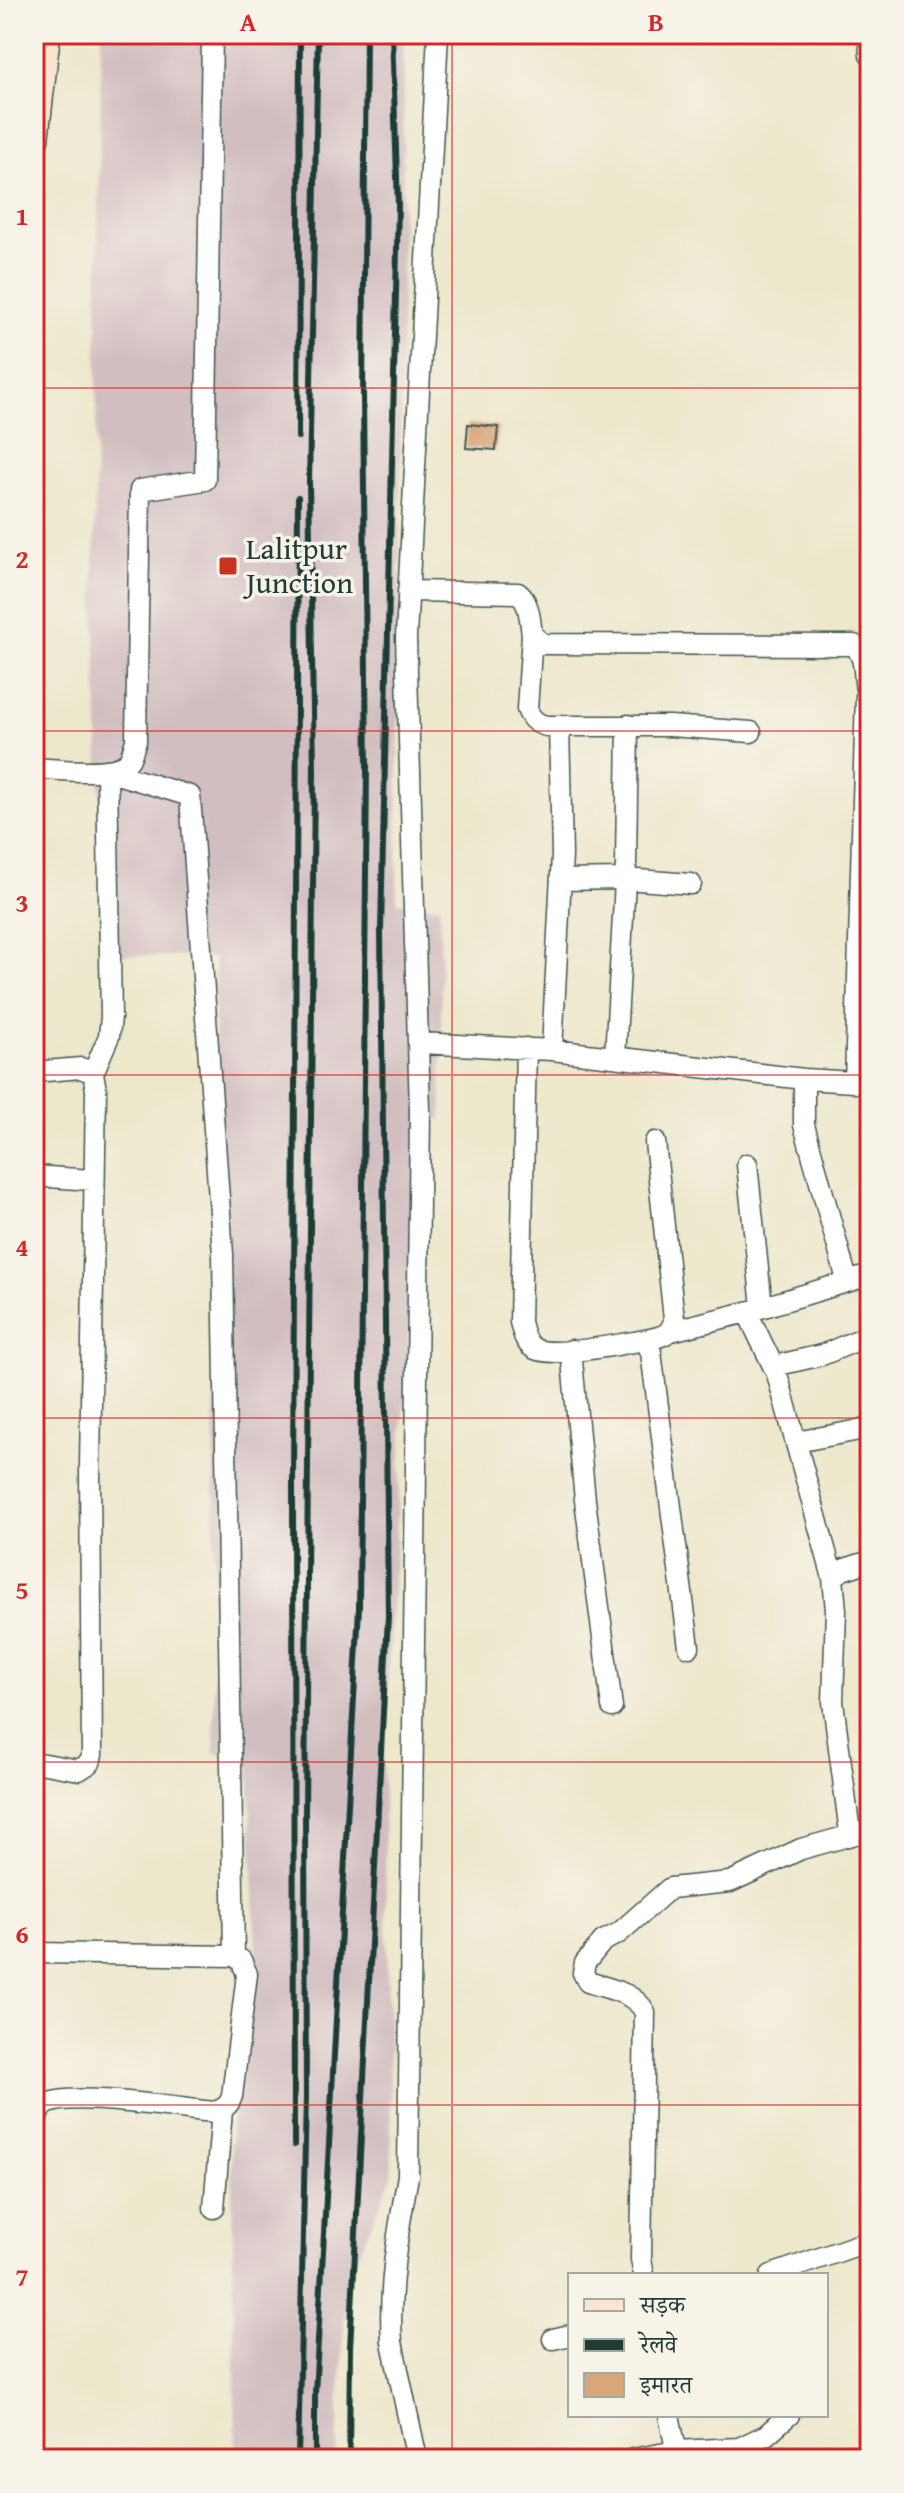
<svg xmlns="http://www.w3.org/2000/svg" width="904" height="2493" font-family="'Gentium Book Plus','Noto Serif Devanagari',serif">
<rect width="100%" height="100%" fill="#f7f3e8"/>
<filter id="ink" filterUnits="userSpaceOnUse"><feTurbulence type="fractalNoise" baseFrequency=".0125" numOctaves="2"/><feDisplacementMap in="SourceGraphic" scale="16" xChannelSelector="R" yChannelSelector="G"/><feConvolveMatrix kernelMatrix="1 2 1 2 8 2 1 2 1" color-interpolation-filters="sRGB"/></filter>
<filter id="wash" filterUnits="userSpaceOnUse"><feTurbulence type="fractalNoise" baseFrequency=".006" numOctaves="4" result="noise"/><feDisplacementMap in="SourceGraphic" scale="32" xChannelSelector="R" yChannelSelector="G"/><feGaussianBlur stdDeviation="1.8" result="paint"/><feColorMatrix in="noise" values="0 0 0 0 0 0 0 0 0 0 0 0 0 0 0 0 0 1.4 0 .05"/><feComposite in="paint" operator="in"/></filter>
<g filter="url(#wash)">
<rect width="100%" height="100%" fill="#ede7cb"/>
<path fill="#d2bec1" d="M 101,34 L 404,34 L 397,902 L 440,907 L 442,1119 L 421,1121 L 383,1757 L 392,2175 L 347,2281 L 336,2459 L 236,2459 L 231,2124 L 256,1955 L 249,1759 L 214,1753 L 215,957 L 104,955 L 94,575 Z"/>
<g id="blocks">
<path fill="#d9a67c" d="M 468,424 L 498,427 L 496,450 L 466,448 Z"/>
</g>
</g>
<g filter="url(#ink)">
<use href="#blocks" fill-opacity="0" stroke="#3e564b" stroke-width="2"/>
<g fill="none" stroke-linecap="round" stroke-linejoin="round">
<defs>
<path id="minor" d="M 869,34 L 870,55
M 408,591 L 518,593 C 530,602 530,621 532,635 L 543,644 L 854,645 C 870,662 860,682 870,701
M 532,635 L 527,709 C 531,719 535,723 546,726 L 670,726 L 751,732
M 34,768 C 55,769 117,778 129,760 C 132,755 134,746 136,741 L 140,490 L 205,480 L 212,34
M 561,880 L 625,879 L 691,884
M 420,1043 L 552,1050 L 804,1079 L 870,1083
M 526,1048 L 520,1322 C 523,1333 525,1344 535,1349 C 555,1358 621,1344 645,1340 L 651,1352 L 689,1647
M 552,1050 L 562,855 L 559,726
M 615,1057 L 626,864 L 628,725
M 34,1072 L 81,1068 L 93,1073 L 96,1090 L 90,1466 L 92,1755 L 90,1763 L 79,1770 L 34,1762
M 93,1073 L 109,1036 L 111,1017 L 107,771 L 190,796 L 223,1254 L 234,1956
M 804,1079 L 804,1125 L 847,1280
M 855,1083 L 866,695
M 747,1164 L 762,1307
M 34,1176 L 92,1180
M 747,1312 L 777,1374 L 833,1578
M 671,1331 L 747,1312 L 870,1275
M 645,1340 C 659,1337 672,1336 674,1319 L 655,1142
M 571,1350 L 585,1500 L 612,1707
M 774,1366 L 822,1355 L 870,1335
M 796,1442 L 870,1428
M 850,1833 L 833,1702 L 836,1610 L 833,1578 L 842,1570 L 870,1561
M 34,1953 L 234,1956 L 241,1960 L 247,1974 L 232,2096 C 229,2106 224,2109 214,2112 C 182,2109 71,2091 47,2104 C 40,2108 37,2117 34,2124
M 214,2208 L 222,2110
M 644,2275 L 641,2259 L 645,2012 C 634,1992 609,1989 588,1982 L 583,1973 L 585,1963 L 603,1941 L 619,1933 L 670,1888 L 730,1882 L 801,1849 L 870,1830
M 771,2275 L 869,2241
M 553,2339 L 570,2335
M 669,2415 L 678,2459
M 417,2459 L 392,2342 C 388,2285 398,2232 408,2176 L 420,1111 L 406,637 L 438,34
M 633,2459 L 676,2451 L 739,2448 L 766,2435 L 789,2415"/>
<path id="secondary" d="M 34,140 L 46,34"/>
</defs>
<use href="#minor" stroke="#3e564b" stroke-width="23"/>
<use href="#secondary" stroke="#3e564b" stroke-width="31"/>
<use href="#minor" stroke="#fff" stroke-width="20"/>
<use href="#secondary" stroke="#fde4d0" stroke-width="28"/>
<path stroke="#1f3d34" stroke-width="6" d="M 298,437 L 300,34
M 294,2145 L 293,1485 L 298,497
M 298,2459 L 306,2097 L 305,1813 L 314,769 L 309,482 L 318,34
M 315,2459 L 315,2394 L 359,1608 L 367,768 L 363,397 L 366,34
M 349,2459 L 350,2348 L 388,1616 L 381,930 L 398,206 L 392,34"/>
</g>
</g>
<path fill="none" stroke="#d62828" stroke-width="2" stroke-opacity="0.55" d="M 452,34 L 452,2459M 34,388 L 870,388M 34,731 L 870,731M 34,1075 L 870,1075M 34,1418 L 870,1418M 34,1762 L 870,1762M 34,2105 L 870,2105"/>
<rect fill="#c8321e" stroke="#f7f3e8" stroke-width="3" x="218" y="556" width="20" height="20" rx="4"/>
<g text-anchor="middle" stroke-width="7" stroke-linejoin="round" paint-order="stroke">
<g font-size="30" fill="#1f3d34" stroke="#f7f3e8" text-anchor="start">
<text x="246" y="559">Lalitpur<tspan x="246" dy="34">Junction</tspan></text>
</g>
</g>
<rect width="904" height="2493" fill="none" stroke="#f7f3e8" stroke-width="88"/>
<rect x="568" y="2273" width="260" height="144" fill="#f7f3e8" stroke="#a1aaa0" stroke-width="2"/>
<rect x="584" y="2299" width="40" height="12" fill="#fde4d0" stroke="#a1aaa0" stroke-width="2"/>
<text x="640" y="2313" font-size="24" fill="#1f3d34">सड़क</text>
<rect x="584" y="2339" width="40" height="12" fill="#1f3d34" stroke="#a1aaa0" stroke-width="2"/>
<text x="640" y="2353" font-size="24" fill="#1f3d34">रेलवे</text>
<rect x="584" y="2373" width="40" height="24" fill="#d9a67c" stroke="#a1aaa0" stroke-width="2"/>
<text x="640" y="2393" font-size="24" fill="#1f3d34">इमारत</text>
<rect x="44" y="44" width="816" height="2405" fill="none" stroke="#d62828" stroke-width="3"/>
<g font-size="26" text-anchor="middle" font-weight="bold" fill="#d62828">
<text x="248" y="31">A</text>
<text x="656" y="31">B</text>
<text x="22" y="225">1</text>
<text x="22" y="568">2</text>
<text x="22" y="912">3</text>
<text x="22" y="1256">4</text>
<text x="22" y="1599">5</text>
<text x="22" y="1943">6</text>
<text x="22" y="2286">7</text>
</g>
</svg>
